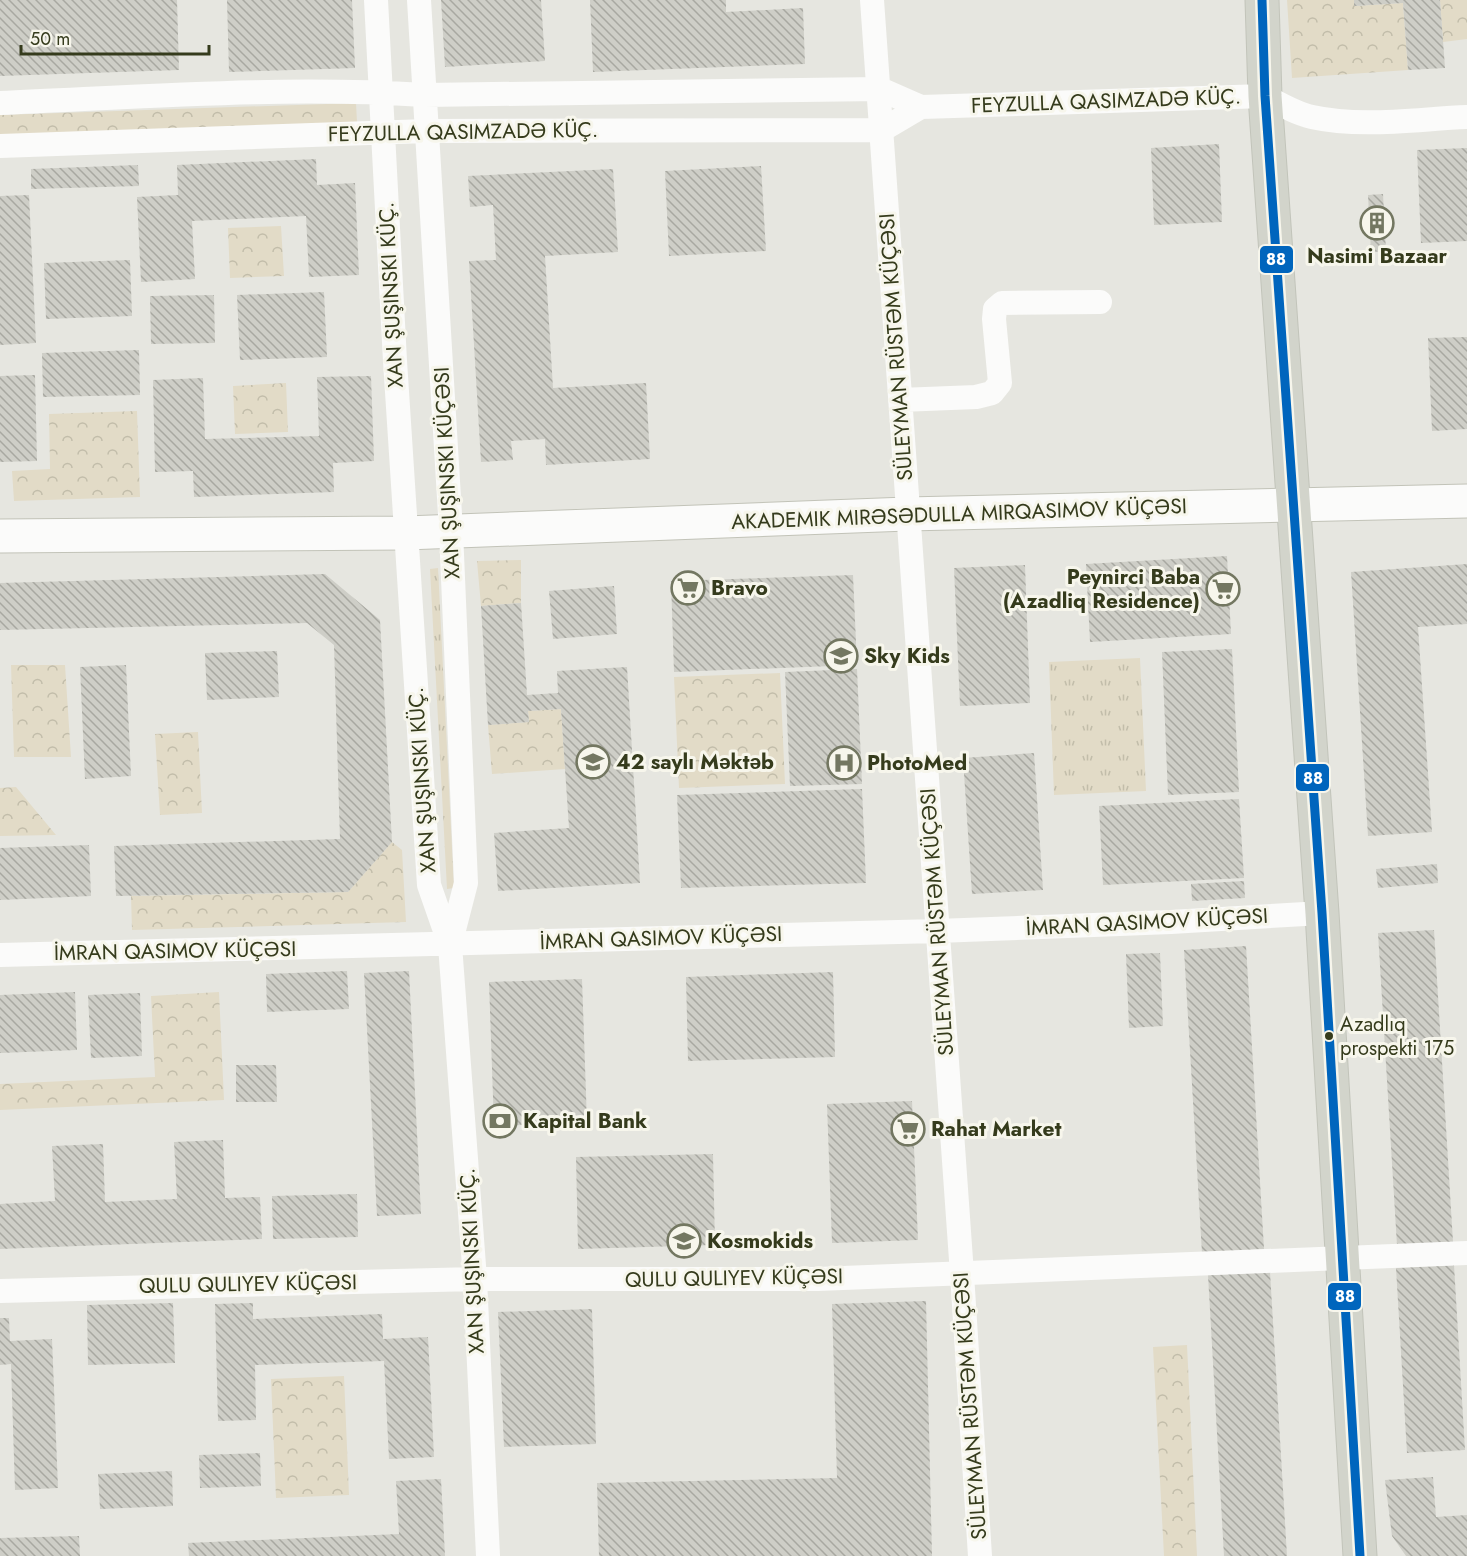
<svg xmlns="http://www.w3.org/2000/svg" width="1467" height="1556" font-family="Jost,sans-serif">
<defs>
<pattern id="grass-tufts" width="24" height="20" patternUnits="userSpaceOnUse" patternTransform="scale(1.5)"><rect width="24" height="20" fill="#e2dbc7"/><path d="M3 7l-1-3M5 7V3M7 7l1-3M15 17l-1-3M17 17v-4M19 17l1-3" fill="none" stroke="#c2bdaa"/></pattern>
<pattern id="forest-crowns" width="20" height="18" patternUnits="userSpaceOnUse" patternTransform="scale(1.5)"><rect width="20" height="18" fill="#e2dbc7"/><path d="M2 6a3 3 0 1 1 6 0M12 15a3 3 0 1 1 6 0" fill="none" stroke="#c2bdaa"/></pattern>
<pattern id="building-back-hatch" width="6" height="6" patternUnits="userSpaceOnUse" patternTransform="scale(1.5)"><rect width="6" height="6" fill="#cecec7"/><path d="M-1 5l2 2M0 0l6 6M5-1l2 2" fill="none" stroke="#a8a8a1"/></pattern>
</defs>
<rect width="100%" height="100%" fill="#e6e6e0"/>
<path fill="url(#grass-tufts)" d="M 438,568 L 454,888 L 447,889 L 430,569 Z
M 1140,658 L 1146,791 L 1054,795 L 1049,662 Z"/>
<path fill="url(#forest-crowns)" d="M 1287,0 L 1354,0 L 1355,6 L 1403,3 L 1408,70 L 1292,78 Z
M 1440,0 L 1467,0 L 1467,39 L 1443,42 Z
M 356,103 L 357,122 L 0,135 L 0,115 Z
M 281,226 L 284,276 L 230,278 L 228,228 Z
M 286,383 L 288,432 L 235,434 L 233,386 Z
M 137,411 L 140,497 L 14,501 L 12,471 L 50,469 L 49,414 Z
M 521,560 L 521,603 L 481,606 L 477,561 Z
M 11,665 L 65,665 L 71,757 L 14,757 Z
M 780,673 L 785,784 L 679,788 L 674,677 Z
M 561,709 L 565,769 L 492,774 L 488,725 L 529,722 L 528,711 Z
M 198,732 L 202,813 L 160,815 L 155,734 Z
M 16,787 L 56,835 L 0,836 L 0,788 Z
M 392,842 L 402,850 L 406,922 L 132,930 L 131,896 L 348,892 Z
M 219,992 L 224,1100 L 0,1110 L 0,1084 L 155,1077 L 151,996 Z
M 1187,1345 L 1197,1556 L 1164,1556 L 1153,1347 Z
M 344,1376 L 349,1495 L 276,1498 L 271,1379 Z"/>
<path fill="url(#building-back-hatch)" d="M 0,0 L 177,0 L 179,70 L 0,76 Z
M 227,0 L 352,0 L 355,68 L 229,72 Z
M 441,0 L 541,0 L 545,61 L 445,67 Z
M 590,0 L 726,0 L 726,12 L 803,8 L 805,64 L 593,72 Z
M 1354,0 L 1440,0 L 1445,68 L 1408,70 L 1403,3 L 1354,6 Z
M 1219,144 L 1222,222 L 1154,225 L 1151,148 Z
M 1467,148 L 1467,241 L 1421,243 L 1417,150 Z
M 316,159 L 317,185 L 355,183 L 359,275 L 309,277 L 306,216 L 192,221 L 195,279 L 141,282 L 137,197 L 178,195 L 177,165 Z
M 138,165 L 139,186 L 31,189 L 31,169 Z
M 761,166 L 766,251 L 669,256 L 665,171 Z
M 613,169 L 618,252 L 545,256 L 553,388 L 646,383 L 650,459 L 546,465 L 545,439 L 511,441 L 513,460 L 481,462 L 469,261 L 496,260 L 493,205 L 470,207 L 468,176 Z
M 1383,194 L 1386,251 L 1371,252 L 1368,195 Z
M 29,195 L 36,343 L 0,345 L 0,196 Z
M 130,260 L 132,316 L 46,319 L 44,263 Z
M 324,292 L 327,357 L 240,360 L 237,295 Z
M 214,295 L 215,343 L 151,344 L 150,296 Z
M 1467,337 L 1467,429 L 1432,431 L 1428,338 Z
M 139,350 L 140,395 L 43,397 L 42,353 Z
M 35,375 L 37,461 L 0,462 L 0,376 Z
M 371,376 L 374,461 L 333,463 L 334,492 L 194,497 L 193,471 L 155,472 L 153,380 L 203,378 L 205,439 L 319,436 L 317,377 Z
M 1227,556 L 1231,634 L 1090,642 L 1086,564 Z
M 1467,564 L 1467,624 L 1418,627 L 1432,832 L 1368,836 L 1351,572 Z
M 1025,565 L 1030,703 L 960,706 L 954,568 Z
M 325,574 L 380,620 L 392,842 L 348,892 L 116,896 L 114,846 L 340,839 L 334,645 L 307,623 L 0,630 L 0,583 Z
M 853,575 L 857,665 L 674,672 L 671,581 Z
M 614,586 L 617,634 L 553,639 L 549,591 Z
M 521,603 L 527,695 L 558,693 L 557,671 L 627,667 L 640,883 L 498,891 L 494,833 L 569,828 L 561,709 L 528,711 L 529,722 L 488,725 L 481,606 Z
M 1232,649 L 1239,792 L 1168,795 L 1162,652 Z
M 277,651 L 279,697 L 207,700 L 205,653 Z
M 126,665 L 131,776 L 85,779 L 80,667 Z
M 857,669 L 862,784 L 790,786 L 785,672 Z
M 1034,753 L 1043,890 L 972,894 L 963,758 Z
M 862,789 L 866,883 L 681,888 L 677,795 Z
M 1239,799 L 1244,878 L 1103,885 L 1099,806 Z
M 89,845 L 91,896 L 0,900 L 0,848 Z
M 1437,864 L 1438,883 L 1378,888 L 1376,869 Z
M 1244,881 L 1245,898 L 1192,901 L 1191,884 Z
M 1434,930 L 1453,1242 L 1397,1245 L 1378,933 Z
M 1246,946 L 1264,1249 L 1202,1253 L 1184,950 Z
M 1160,953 L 1163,1026 L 1129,1028 L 1126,954 Z
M 347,971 L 349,1009 L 267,1012 L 266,974 Z
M 409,971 L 421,1214 L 377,1216 L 364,973 Z
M 833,972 L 835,1057 L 688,1061 L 686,977 Z
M 582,979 L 587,1123 L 494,1126 L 489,982 Z
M 75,992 L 77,1050 L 0,1053 L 0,995 Z
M 140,993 L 142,1056 L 91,1058 L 88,995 Z
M 236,1065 L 276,1065 L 277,1102 L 236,1102 Z
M 912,1101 L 918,1240 L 832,1243 L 827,1104 Z
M 223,1140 L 225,1198 L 260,1197 L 262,1239 L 0,1249 L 0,1204 L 55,1201 L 52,1146 L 103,1144 L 105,1202 L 177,1199 L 174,1142 Z
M 713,1154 L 715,1245 L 578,1249 L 576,1157 Z
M 357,1194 L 358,1237 L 273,1239 L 272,1196 Z
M 1454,1265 L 1465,1450 L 1407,1453 L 1396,1268 Z
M 1270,1272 L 1287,1556 L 1224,1556 L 1208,1275 Z
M 926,1301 L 932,1556 L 599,1556 L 597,1483 L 837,1478 L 832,1304 Z
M 173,1303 L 175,1363 L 88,1365 L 87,1305 Z
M 253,1303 L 253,1319 L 382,1314 L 383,1339 L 428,1337 L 434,1457 L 389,1459 L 384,1361 L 255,1365 L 256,1420 L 218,1421 L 215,1304 Z
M 592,1309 L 596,1444 L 504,1447 L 498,1312 Z
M 0,1318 L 9,1318 L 10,1341 L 52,1339 L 58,1488 L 15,1490 L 11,1364 L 0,1365 Z
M 260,1453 L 261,1486 L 200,1488 L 199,1455 Z
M 172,1471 L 173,1506 L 100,1509 L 98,1474 Z
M 1433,1477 L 1436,1517 L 1467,1515 L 1467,1556 L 1406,1556 L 1392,1536 L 1385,1480 Z
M 441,1479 L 445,1556 L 189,1556 L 188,1543 L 399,1534 L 396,1481 Z
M 79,1536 L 80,1556 L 0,1556 L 0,1538 Z"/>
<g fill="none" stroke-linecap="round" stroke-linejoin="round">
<defs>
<path id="secondary" d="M 0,536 L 406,533 L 907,514 L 1467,501"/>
<path id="primary" d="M 1262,0 L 1265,96 L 1322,913 L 1360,1556"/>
</defs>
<use href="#secondary" stroke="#c2c3b8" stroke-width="35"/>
<use href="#primary" stroke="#c2c4ba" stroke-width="35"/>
<path stroke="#fbfbfa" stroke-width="24" d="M 376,0 L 395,361 L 429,885 L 450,945 L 475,1279 L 488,1556
M 419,0 L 451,531 L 466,883 L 450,945
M 872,0 L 962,1274 L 980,1556
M 0,103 C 141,97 283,86 424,95 L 880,89 L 921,107 L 1265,96 C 1280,104 1295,113 1312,117 C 1361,128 1417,119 1467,117
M 0,146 L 427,131 L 882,130 L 921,107
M 900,400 L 976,397 L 992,393 L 1000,383 L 994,319 L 995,309 L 1002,303 L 1100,302
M 0,955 L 937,931 L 1171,922 L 1322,913
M 0,1291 L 475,1279 L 818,1279 L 1467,1253"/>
<use href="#secondary" stroke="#fbfbfa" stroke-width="33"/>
<use href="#primary" stroke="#d2d4cb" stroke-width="33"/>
<defs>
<path id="bus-1" d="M 1262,0 L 1265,96 L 1322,913 L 1360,1556"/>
</defs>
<use href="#bus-1" stroke="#f7f6ec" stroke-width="14"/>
<use href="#bus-1" stroke="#0065bd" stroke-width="9"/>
</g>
<defs>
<symbol id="building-ring" viewBox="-11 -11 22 22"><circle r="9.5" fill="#f7f6ec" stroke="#737761" stroke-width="1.5"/><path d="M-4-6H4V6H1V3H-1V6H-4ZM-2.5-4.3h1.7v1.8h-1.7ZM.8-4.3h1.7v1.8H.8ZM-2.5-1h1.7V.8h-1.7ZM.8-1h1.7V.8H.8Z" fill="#737761"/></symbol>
<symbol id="supermarket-ring" viewBox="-11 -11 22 22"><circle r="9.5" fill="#f7f6ec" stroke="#737761" stroke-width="1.5"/><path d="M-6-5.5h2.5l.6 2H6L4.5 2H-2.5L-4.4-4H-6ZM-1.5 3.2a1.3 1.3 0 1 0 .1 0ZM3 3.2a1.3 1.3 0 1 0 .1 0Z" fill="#737761"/></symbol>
<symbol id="school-ring" viewBox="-11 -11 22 22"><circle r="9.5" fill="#f7f6ec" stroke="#737761" stroke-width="1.5"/><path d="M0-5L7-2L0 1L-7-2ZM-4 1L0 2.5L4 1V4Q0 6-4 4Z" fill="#737761"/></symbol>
<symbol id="hospital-ring" viewBox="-11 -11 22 22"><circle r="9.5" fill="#f7f6ec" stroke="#737761" stroke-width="1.5"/><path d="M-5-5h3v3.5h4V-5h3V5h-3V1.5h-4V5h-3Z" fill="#737761"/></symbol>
<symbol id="bank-ring" viewBox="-11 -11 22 22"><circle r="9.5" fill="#f7f6ec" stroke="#737761" stroke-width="1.5"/><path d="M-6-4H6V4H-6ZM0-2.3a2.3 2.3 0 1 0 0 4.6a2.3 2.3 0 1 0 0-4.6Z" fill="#737761"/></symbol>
</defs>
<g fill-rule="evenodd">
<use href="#building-ring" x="1358" y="204" width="38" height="38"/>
<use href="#supermarket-ring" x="669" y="569" width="38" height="38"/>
<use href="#supermarket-ring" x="1204" y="570" width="38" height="38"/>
<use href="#school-ring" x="822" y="637" width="38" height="38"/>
<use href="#school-ring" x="574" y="743" width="38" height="38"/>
<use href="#hospital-ring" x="825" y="744" width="38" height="38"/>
<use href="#bank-ring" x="481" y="1102" width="38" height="38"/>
<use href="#supermarket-ring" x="889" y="1110" width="38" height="38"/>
<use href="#school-ring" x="665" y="1222" width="38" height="38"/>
</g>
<circle fill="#353b1c" stroke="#f7f6ec" stroke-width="2" cx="1329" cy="1036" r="5"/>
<g text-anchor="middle" stroke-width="6" stroke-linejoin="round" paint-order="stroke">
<g font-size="20" fill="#353b1c" stroke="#f7f6ec" text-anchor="start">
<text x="1340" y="1031">Azadlıq<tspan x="1340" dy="24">prospekti 175</tspan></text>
</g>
<g font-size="21" fill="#353b1c" stroke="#f7f6ec">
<text transform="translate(1106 101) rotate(-2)" y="7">FEYZULLA QASIMZADƏ KÜÇ.</text>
<text transform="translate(463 132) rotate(-1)" y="7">FEYZULLA QASIMZADƏ KÜÇ.</text>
<text transform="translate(391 295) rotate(-93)" y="7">XAN ŞUŞINSKI KÜÇ.</text>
<text transform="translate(896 347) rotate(-94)" y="7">SÜLEYMAN RÜSTƏM KÜÇƏSI</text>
<text transform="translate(447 473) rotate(-93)" y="7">XAN ŞUŞINSKI KÜÇƏSI</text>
<text transform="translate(959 514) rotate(-2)" y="7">AKADEMIK MIRƏSƏDULLA MIRQASIMOV KÜÇƏSI</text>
<text transform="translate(422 780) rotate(-94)" y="7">XAN ŞUŞINSKI KÜÇ.</text>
<text transform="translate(937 922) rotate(-94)" y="7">SÜLEYMAN RÜSTƏM KÜÇƏSI</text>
<text transform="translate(1147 922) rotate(-3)" y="7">İMRAN QASIMOV KÜÇƏSI</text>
<text transform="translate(661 938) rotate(-2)" y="7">İMRAN QASIMOV KÜÇƏSI</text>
<text transform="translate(175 951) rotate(-1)" y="7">İMRAN QASIMOV KÜÇƏSI</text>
<text transform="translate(472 1261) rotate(-93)" y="7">XAN ŞUŞINSKI KÜÇ.</text>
<text transform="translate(734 1278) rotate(-1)" y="7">QULU QULIYEV KÜÇƏSI</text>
<text transform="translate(248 1284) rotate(-1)" y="7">QULU QULIYEV KÜÇƏSI</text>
<text transform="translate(970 1406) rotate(-94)" y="7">SÜLEYMAN RÜSTƏM KÜÇƏSI</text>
</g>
<g font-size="21" font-weight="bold" fill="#353b1c" stroke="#f7f6ec" text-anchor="start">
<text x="1377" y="263" text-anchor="middle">Nasimi Bazaar</text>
<text x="1200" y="584" text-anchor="end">Peynirci Baba<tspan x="1200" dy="24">(Azadliq Residence)</tspan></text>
<text x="711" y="595">Bravo</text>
<text x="864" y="663">Sky Kids</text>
<text x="616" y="769">42 saylı Məktəb</text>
<text x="867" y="770">PhotoMed</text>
<text x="523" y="1128">Kapital Bank</text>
<text x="931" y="1136">Rahat Market</text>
<text x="707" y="1248">Kosmokids</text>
</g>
</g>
<g stroke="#f7f6ec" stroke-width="2">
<rect x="1259" y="245" width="35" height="29" rx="6" fill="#0065bd"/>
<rect x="1295" y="763" width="35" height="29" rx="6" fill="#0065bd"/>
<rect x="1327" y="1282" width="35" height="29" rx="6" fill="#0065bd"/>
</g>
<g font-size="16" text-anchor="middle" font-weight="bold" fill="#fff">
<text x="1276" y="265">88</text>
<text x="1313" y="784">88</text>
<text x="1345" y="1302">88</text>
</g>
<path d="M21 45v9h188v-9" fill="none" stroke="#353b1c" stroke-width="3"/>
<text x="30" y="45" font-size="18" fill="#353b1c" stroke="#f7f6ec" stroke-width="4.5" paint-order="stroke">50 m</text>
</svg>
